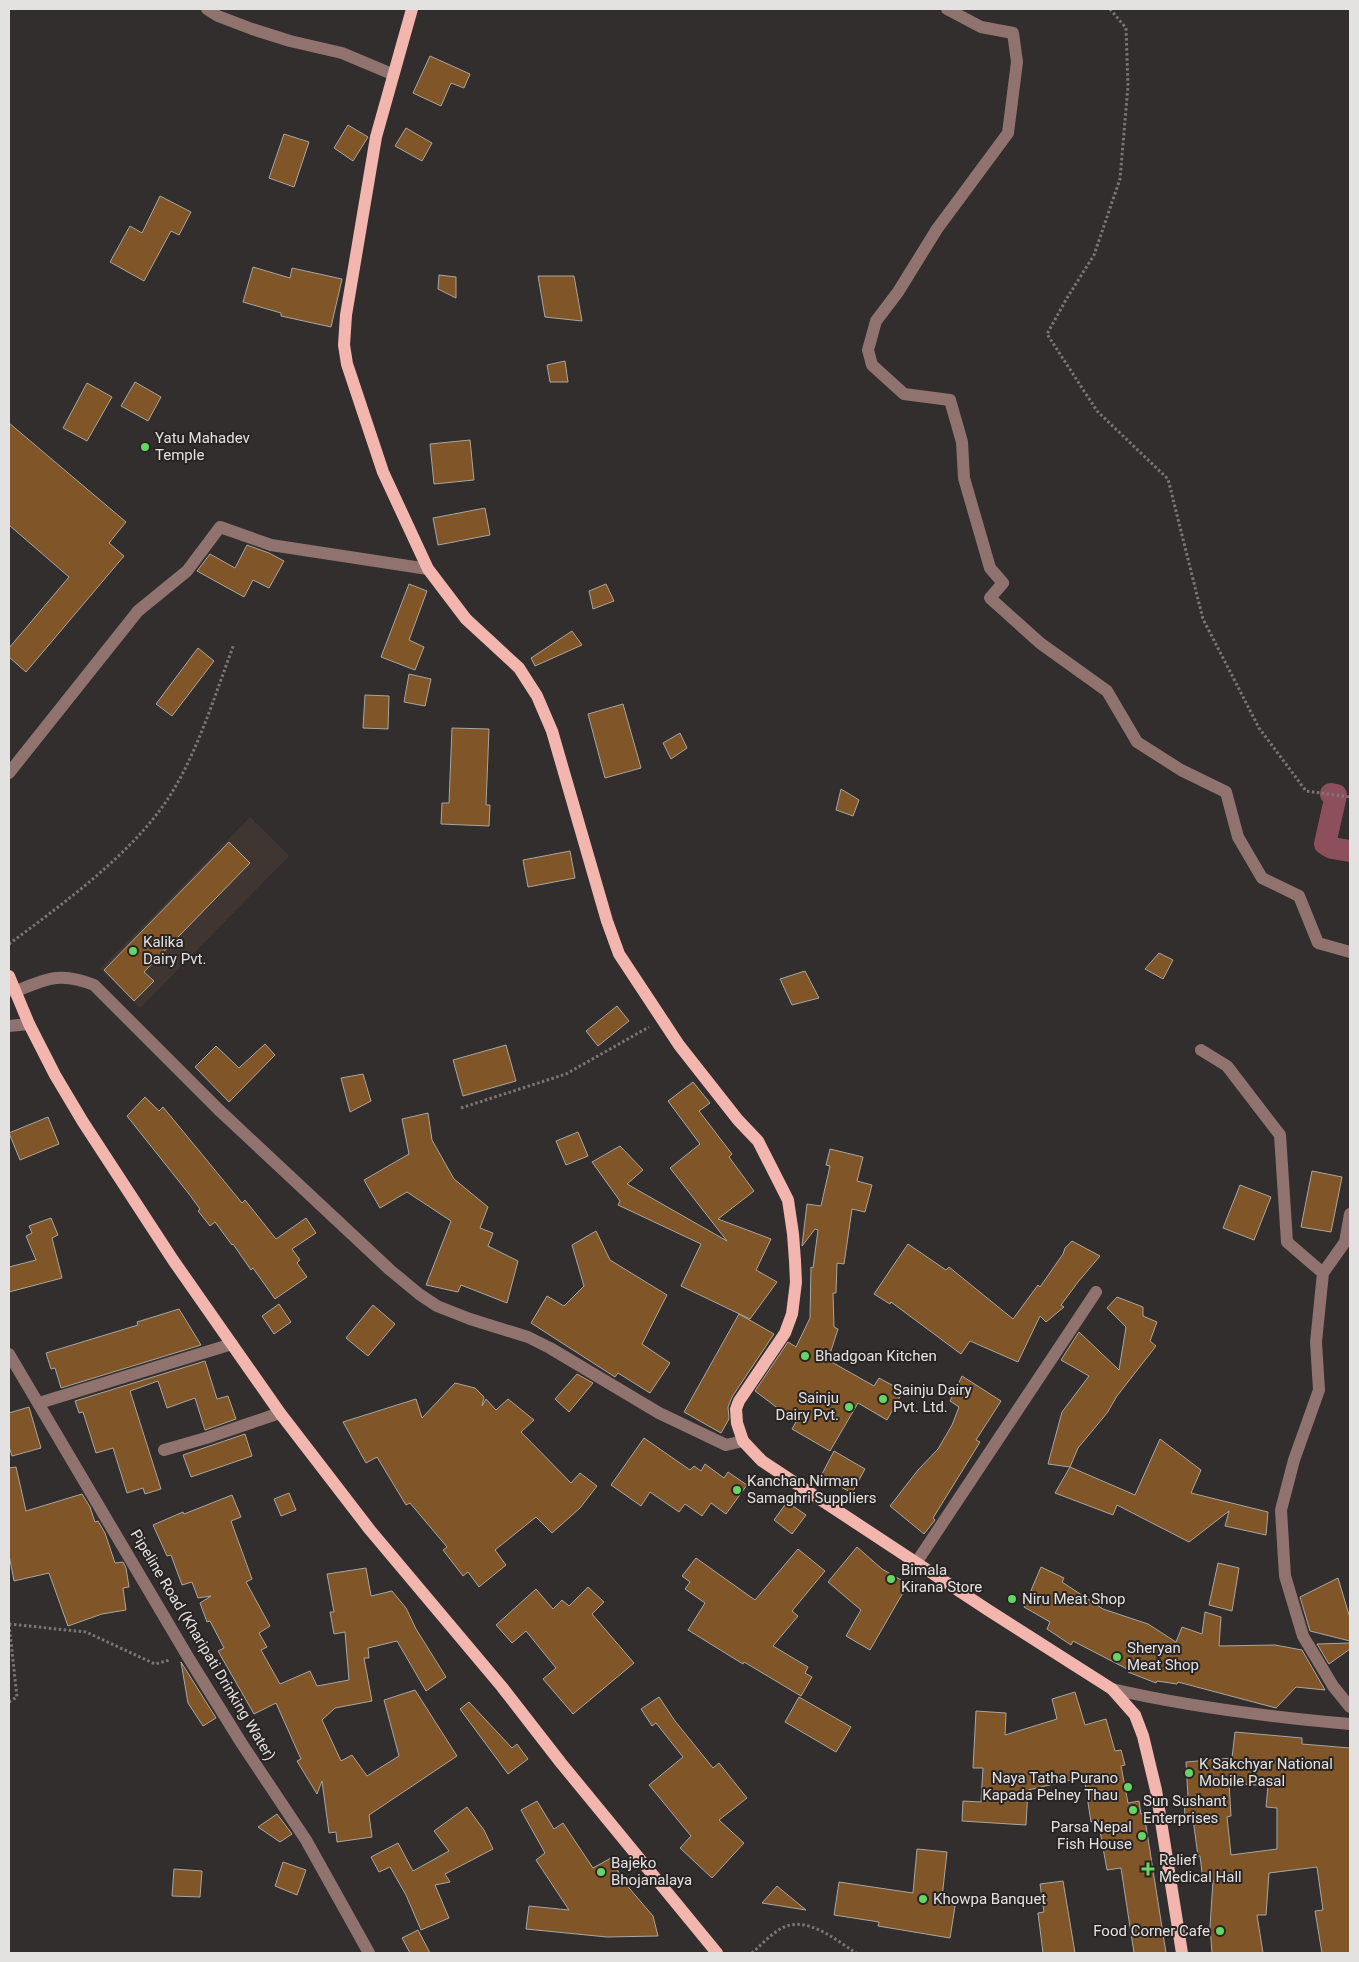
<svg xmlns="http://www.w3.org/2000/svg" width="1359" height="1962" font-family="Roboto,sans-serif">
<rect width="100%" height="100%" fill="#322e2d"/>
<path fill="#3f3631" d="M 250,817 L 289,856 L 140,1008 L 100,969 Z"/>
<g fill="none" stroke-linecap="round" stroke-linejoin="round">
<path stroke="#8d4f5c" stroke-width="22" d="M 1331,794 L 1336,795 L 1325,844 L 1332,848 L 1350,851"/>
</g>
<path fill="#805527" stroke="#a9a6a2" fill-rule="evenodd" d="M 430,56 L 470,74 L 464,88 L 451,83 L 441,106 L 413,93 Z
M 348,125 L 368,137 L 353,161 L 334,148 Z
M 406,128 L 432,143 L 422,161 L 395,146 Z
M 284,134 L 309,142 L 294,187 L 269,178 Z
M 160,196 L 191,212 L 179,235 L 171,231 L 144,281 L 110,262 L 130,226 L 142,233 Z
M 253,267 L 290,278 L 292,268 L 342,279 L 331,327 L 281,316 L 281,313 L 243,302 Z
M 439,275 L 456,277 L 456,298 L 438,289 Z
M 538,276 L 574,276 L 582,321 L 545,317 Z
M 565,361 L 568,382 L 550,382 L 547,365 Z
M 135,382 L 161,397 L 148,421 L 121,406 Z
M 87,383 L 112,397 L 87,441 L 63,428 Z
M 9,423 L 126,522 L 109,543 L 124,556 L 26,672 L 9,657 L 9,648 L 69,577 L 9,525 Z
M 470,440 L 474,480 L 434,484 L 430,444 Z
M 485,508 L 490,535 L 438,545 L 433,518 Z
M 247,545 L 269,553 L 284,561 L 269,588 L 253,580 L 244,597 L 197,571 L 210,554 L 235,568 Z
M 409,584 L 427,591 L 409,640 L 424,647 L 415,670 L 381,657 Z
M 606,584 L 614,601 L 593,609 L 589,591 Z
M 572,631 L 582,645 L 535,666 L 531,658 Z
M 198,648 L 214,661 L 172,716 L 156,704 Z
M 409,674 L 431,679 L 425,706 L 404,702 Z
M 365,695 L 389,696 L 388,729 L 363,728 Z
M 623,704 L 641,768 L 605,778 L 588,714 Z
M 452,728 L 489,729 L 486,805 L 490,805 L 489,826 L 441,824 L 442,803 L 449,803 Z
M 680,733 L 687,748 L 671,759 L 663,743 Z
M 841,789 L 859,800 L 853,816 L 836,810 Z
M 229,842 L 250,863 L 144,972 L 154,981 L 134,1001 L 104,970 Z
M 570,851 L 575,878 L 528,887 L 523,860 Z
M 1159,953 L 1173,960 L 1163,979 L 1145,969 Z
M 805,971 L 819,998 L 792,1005 L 780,979 Z
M 617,1006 L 629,1021 L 598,1046 L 586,1031 Z
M 265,1044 L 275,1055 L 229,1102 L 195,1067 L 216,1046 L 239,1068 Z
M 506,1045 L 516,1081 L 463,1096 L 453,1060 Z
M 363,1074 L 371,1101 L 350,1112 L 341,1078 Z
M 693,1082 L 710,1103 L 699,1111 L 732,1154 L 729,1157 L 754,1191 L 718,1219 L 771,1239 L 756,1270 L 777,1282 L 750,1319 L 681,1286 L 701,1244 L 618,1205 L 620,1201 L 592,1162 L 620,1146 L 643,1170 L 627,1184 L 727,1241 L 670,1168 L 700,1144 L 668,1101 Z
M 145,1097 L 159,1111 L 163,1107 L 242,1203 L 245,1200 L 276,1239 L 306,1218 L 316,1233 L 292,1249 L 300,1260 L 297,1263 L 307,1277 L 275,1299 L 253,1268 L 251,1270 L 233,1244 L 232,1245 L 215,1222 L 210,1226 L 198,1211 L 200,1209 L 189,1194 L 127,1116 Z
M 428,1113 L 432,1140 L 454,1179 L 488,1207 L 480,1228 L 493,1233 L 488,1246 L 518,1261 L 507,1303 L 461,1285 L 458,1292 L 426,1285 L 451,1221 L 407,1192 L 380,1208 L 364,1180 L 409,1154 L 402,1119 Z
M 48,1117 L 59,1144 L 20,1160 L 9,1133 Z
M 578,1132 L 588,1156 L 566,1165 L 556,1141 Z
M 830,1149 L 863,1157 L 857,1181 L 872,1185 L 865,1212 L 852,1209 L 844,1264 L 837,1263 L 836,1293 L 833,1293 L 834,1327 L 838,1329 L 828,1360 L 874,1386 L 879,1378 L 903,1391 L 887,1420 L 858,1403 L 830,1451 L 792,1429 L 796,1422 L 755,1391 L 788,1342 L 796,1347 L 810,1318 L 811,1267 L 813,1268 L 818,1230 L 815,1229 L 802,1246 L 807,1204 L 821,1206 L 830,1166 L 826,1165 Z
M 1312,1171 L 1342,1177 L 1331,1232 L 1301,1227 Z
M 1240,1185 L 1271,1197 L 1254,1240 L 1223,1228 Z
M 51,1218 L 58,1235 L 52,1238 L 62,1278 L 9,1292 L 9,1267 L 36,1260 L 26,1236 L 32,1233 L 29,1226 Z
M 596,1231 L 610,1260 L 667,1295 L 642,1344 L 670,1363 L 650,1393 L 618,1373 L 615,1377 L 531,1323 L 547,1296 L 564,1306 L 584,1286 L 572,1245 Z
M 1072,1241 L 1100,1256 L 1078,1282 L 1061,1305 L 1064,1307 L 1046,1322 L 1040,1316 L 1018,1362 L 970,1341 L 961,1354 L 891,1302 L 890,1304 L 874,1294 L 908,1244 L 946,1270 L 949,1267 L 1013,1319 L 1038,1285 L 1040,1287 L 1063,1254 L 1065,1248 Z
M 1117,1297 L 1143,1307 L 1143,1316 L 1157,1322 L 1150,1341 L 1156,1346 L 1117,1396 L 1107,1413 L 1078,1448 L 1070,1467 L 1048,1464 L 1062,1412 L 1089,1376 L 1061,1360 L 1079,1332 L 1119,1370 L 1126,1327 L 1107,1308 Z
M 279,1304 L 291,1322 L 274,1334 L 262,1316 Z
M 373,1305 L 395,1324 L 368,1356 L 346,1338 Z
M 179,1309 L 201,1345 L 61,1388 L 55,1368 L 51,1369 L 46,1353 L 138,1325 L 137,1322 Z
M 739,1314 L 774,1334 L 732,1397 L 728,1407 L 729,1419 L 721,1433 L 684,1412 Z
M 205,1361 L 217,1399 L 228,1396 L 236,1419 L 205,1430 L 195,1398 L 167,1408 L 158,1381 L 130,1391 L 161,1489 L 145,1494 L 143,1488 L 127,1493 L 113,1448 L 96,1453 L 83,1412 L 79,1413 L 75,1401 Z
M 577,1374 L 593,1383 L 569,1412 L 555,1399 Z
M 962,1376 L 1001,1401 L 976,1440 L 980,1442 L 933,1518 L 935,1520 L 924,1534 L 890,1506 L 918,1470 L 938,1449 L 952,1425 L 959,1407 L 950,1401 Z
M 455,1383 L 475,1388 L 484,1397 L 482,1406 L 486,1399 L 496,1410 L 508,1399 L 534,1420 L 521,1432 L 571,1483 L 580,1473 L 597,1486 L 580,1508 L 552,1533 L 536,1517 L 495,1550 L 506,1565 L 479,1587 L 468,1572 L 463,1576 L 443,1550 L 447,1547 L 410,1503 L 406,1505 L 377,1457 L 366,1463 L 343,1422 L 416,1399 L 422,1418 Z
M 29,1407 L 41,1448 L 12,1456 L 9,1446 L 9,1413 Z
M 245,1434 L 252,1456 L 191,1477 L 183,1455 Z
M 644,1438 L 690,1470 L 694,1466 L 701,1471 L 705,1464 L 724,1478 L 728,1472 L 747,1485 L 726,1514 L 711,1503 L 702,1516 L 685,1504 L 679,1512 L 650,1492 L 641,1506 L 611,1485 Z
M 1160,1439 L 1201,1470 L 1191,1493 L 1268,1512 L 1266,1535 L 1225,1526 L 1229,1511 L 1189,1542 L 1117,1505 L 1113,1515 L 1055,1493 L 1070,1467 L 1135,1495 Z
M 834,1451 L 865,1469 L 852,1493 L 821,1476 Z
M 16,1467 L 26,1511 L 82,1494 L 90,1507 L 95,1522 L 98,1521 L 105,1533 L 115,1563 L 123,1562 L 126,1568 L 129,1587 L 123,1588 L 126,1610 L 102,1614 L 68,1626 L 49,1573 L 14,1581 L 9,1555 L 9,1468 Z
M 289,1493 L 296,1510 L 281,1516 L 274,1499 Z
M 232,1495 L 241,1517 L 231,1521 L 252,1579 L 246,1582 L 270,1626 L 259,1633 L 267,1647 L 261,1650 L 280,1684 L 310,1671 L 317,1686 L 349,1680 L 345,1632 L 334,1634 L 330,1612 L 334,1612 L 327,1574 L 366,1568 L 371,1596 L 392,1591 L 406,1608 L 416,1629 L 446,1677 L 426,1691 L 397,1641 L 368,1648 L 369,1658 L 364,1658 L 372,1701 L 335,1708 L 322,1720 L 341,1761 L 352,1755 L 367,1776 L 399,1756 L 384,1700 L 415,1690 L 457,1756 L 369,1815 L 372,1837 L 337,1842 L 336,1832 L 329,1833 L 322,1781 L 317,1794 L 297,1761 L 301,1759 L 276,1703 L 254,1714 L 218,1651 L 224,1648 L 210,1621 L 207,1622 L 200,1603 L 211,1596 L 198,1598 L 192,1582 L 182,1585 L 171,1555 L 167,1556 L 153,1525 L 183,1512 L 184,1514 Z
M 787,1502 L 806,1515 L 792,1534 L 774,1520 Z
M 857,1547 L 882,1569 L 908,1584 L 870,1650 L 846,1636 L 861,1610 L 828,1582 Z
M 798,1549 L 825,1571 L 792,1611 L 798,1616 L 773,1646 L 808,1667 L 805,1673 L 812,1677 L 801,1696 L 744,1662 L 743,1664 L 688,1630 L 705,1603 L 685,1589 L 690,1582 L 682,1576 L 696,1558 L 755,1600 Z
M 1218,1563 L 1239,1568 L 1232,1611 L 1209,1605 Z
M 1041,1567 L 1064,1578 L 1062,1582 L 1103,1609 L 1148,1624 L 1176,1642 L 1182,1627 L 1202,1634 L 1205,1612 L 1221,1617 L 1219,1646 L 1275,1645 L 1302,1650 L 1325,1690 L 1296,1687 L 1276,1708 L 1178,1682 L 1177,1684 L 1157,1681 L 1156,1683 L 1128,1672 L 1129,1670 L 1073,1641 L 1071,1645 L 1047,1629 L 1050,1622 L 1024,1607 Z
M 1338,1578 L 1350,1618 L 1350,1641 L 1310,1631 L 1300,1597 Z
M 588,1587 L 604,1602 L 592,1614 L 634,1663 L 573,1714 L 543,1679 L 556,1668 L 526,1631 L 512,1643 L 496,1625 L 536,1589 L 553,1609 L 562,1600 L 569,1606 Z
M 1350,1643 L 1350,1649 L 1329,1664 L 1317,1644 Z
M 181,1662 L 216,1718 L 203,1726 L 188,1703 Z
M 1075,1692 L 1085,1725 L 1106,1719 L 1115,1751 L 1121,1750 L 1125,1765 L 1121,1766 L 1128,1803 L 1139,1801 L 1141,1814 L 1144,1813 L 1166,1953 L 1134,1953 L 1121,1868 L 1107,1870 L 1098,1820 L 1091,1822 L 1084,1777 L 1028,1790 L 1026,1825 L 962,1821 L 963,1801 L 981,1802 L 983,1768 L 973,1768 L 976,1711 L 1006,1713 L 1005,1735 L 1057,1719 L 1052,1699 Z
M 659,1697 L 675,1721 L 713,1768 L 719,1763 L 747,1798 L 719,1820 L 744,1843 L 712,1878 L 680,1848 L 691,1836 L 649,1785 L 683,1757 L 656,1723 L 652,1726 L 641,1709 Z
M 799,1697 L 851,1727 L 836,1752 L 785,1722 Z
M 469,1702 L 512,1748 L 517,1744 L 528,1759 L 508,1774 L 460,1709 Z
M 1235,1732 L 1302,1738 L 1302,1744 L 1350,1748 L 1350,1953 L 1322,1953 L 1315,1911 L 1323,1910 L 1317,1867 L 1269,1873 L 1266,1915 L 1257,1915 L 1263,1953 L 1212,1953 L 1210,1927 L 1213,1880 L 1203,1881 L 1200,1856 L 1198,1856 L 1193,1819 L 1185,1819 L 1184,1797 L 1188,1797 L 1186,1762 L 1232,1758 ZM 1229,1783 L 1268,1786 L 1266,1807 L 1277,1808 L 1277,1849 L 1231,1855 L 1227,1817 L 1231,1816 Z
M 537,1801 L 554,1829 L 563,1823 L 593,1868 L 611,1858 L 624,1882 L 653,1916 L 658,1936 L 607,1937 L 526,1929 L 529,1906 L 569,1910 L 536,1860 L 545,1853 L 521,1810 Z
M 467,1807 L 484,1830 L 493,1849 L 445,1874 L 450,1882 L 435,1885 L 449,1918 L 421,1930 L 406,1895 L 390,1867 L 379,1872 L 371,1857 L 398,1843 L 413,1871 L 449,1851 L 434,1831 Z
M 277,1814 L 292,1834 L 280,1842 L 258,1827 Z
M 917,1849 L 947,1852 L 942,1898 L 956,1900 L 950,1938 L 878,1926 L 879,1922 L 834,1915 L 839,1882 L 913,1893 Z
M 283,1862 L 306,1870 L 297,1895 L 275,1886 Z
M 174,1869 L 202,1871 L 200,1897 L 172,1896 Z
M 1063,1881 L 1075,1953 L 1043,1953 L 1038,1913 L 1044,1912 L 1040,1884 Z
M 777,1886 L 806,1910 L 762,1903 Z
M 418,1930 L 430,1953 L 410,1953 L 402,1938 Z"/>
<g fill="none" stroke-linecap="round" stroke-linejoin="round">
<path stroke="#797675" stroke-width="3" stroke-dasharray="2.5 2.5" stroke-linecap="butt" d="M 1110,9 L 1126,28 L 1128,86 L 1120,179 L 1094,255 L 1067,298 L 1047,334 L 1097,411 L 1168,479 L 1203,619 L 1259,728 L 1306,791 L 1350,797
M 9,944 C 60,906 122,861 160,810 C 194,765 214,697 234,644
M 461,1108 L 566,1074 L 649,1027
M 9,1624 L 86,1632 L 155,1664 L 170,1660
M 9,1702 L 17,1697 L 9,1624
M 752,1953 C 761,1945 771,1934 782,1928 C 807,1915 836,1940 856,1953"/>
<path stroke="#90736f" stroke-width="12" d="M 207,9 L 218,16 L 252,29 L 290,41 L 342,53 L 392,74
M 947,9 L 981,27 L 1013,33 L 1017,62 L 1008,133 L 937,229 L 898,292 L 876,321 L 868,350 L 872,365 L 904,394 L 950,400 L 962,442 L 964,478 L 990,568 L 1003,583 L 990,598 L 1040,643 L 1107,691 L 1137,742 L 1181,770 L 1226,792 L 1238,837 L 1262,878 L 1299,896 L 1318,943 L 1350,952
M 9,773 L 138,611 L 187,571 L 220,527 L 271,545 L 428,569
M 14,992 C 46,979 60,971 94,985 L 219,1110 L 390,1270 L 419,1294 L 437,1306 L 470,1319 L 528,1337 L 550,1348 L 659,1413 L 726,1445 L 743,1441
M 9,1026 L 29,1024
M 1201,1050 L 1227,1066 L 1280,1135 L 1287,1242 L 1323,1273 L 1316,1342 L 1319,1390 L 1294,1460 L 1281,1510 L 1285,1576 L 1303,1636 L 1333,1686 L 1350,1707
M 1323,1273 L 1345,1242 L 1350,1214
M 9,1354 L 188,1657 L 242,1744 L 306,1840 L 369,1953
M 39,1403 L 232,1344
M 164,1450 L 206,1438 L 280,1413
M 916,1563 L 1096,1292
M 1112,1689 C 1190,1707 1270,1717 1350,1724"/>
<path stroke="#f2b6af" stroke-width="12" d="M 412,9 L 376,137 L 346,315 L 344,345 L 347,364 L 383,472 L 428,569 L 466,619 L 519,668 L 537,696 L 552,731 L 607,921 L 619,954 L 679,1045 L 738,1120 L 758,1141 L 788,1200 L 793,1234 L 795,1261 L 796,1282 L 792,1314 L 785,1333 L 739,1401 L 736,1409 L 737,1423 L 743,1441 L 762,1461 L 988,1610 L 1112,1689 L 1135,1715 L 1143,1736 L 1156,1790 L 1182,1953
M 9,976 L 29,1024 L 55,1075 L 83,1122 L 173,1260 L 280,1413 L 370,1530 L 502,1687 L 561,1763 L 717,1953"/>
</g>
<g fill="#67d466" stroke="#282423" stroke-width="2">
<circle cx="145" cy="447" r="5"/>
<circle cx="133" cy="951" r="5"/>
<circle cx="805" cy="1356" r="5"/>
<circle cx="883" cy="1399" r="5"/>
<circle cx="849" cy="1407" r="5"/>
<circle cx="737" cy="1490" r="5"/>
<circle cx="891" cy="1579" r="5"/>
<circle cx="1012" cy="1599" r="5"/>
<circle cx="1117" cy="1657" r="5"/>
<circle cx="1189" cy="1773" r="5"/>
<circle cx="1128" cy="1787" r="5"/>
<circle cx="1133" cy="1810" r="5"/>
<circle cx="1142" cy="1836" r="5"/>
<path d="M1145.5 1861.5h5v5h5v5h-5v5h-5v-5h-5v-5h5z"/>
<circle cx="601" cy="1872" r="5"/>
<circle cx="923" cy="1899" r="5"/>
<circle cx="1220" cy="1931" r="5"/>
</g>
<g text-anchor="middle" stroke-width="4" stroke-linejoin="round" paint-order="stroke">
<g font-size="15" fill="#e4e2e1" stroke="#282423" text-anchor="start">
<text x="155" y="443">Yatu Mahadev<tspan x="155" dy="17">Temple</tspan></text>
<text x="143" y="947">Kalika<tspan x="143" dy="17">Dairy Pvt.</tspan></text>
<text x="815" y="1361">Bhadgoan Kitchen</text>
<text x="893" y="1395">Sainju Dairy<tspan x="893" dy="17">Pvt. Ltd.</tspan></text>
<text x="839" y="1403" text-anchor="end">Sainju<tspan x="839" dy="17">Dairy Pvt.</tspan></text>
<text x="747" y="1486">Kanchan Nirman<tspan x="747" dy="17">Samaghri Suppliers</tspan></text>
<text x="901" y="1575">Bimala<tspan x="901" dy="17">Kirana Store</tspan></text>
<text x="1022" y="1604">Niru Meat Shop</text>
<text x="1127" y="1653">Sheryan<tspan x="1127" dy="17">Meat Shop</tspan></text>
<text x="1199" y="1769">K Sakchyar National<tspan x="1199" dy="17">Mobile Pasal</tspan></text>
<text x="1118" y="1783" text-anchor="end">Naya Tatha Purano<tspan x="1118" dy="17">Kapada Pelney Thau</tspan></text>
<text x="1143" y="1806">Sun Sushant<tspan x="1143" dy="17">Enterprises</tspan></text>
<text x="1132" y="1832" text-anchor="end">Parsa Nepal<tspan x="1132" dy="17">Fish House</tspan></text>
<text x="1159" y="1865">Relief<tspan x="1159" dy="17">Medical Hall</tspan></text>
<text x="611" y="1868">Bajeko<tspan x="611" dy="17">Bhojanalaya</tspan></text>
<text x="933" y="1904">Khowpa Banquet</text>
<text x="1210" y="1936" text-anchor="end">Food Corner Cafe</text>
</g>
<g font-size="15" fill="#e4e2e1" stroke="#282423">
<text transform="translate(203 1645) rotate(59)" y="5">Pipeline Road (Kharipati Drinking Water)</text>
</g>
</g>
<rect width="1359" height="1962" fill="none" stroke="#e4e2e1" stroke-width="20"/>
</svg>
